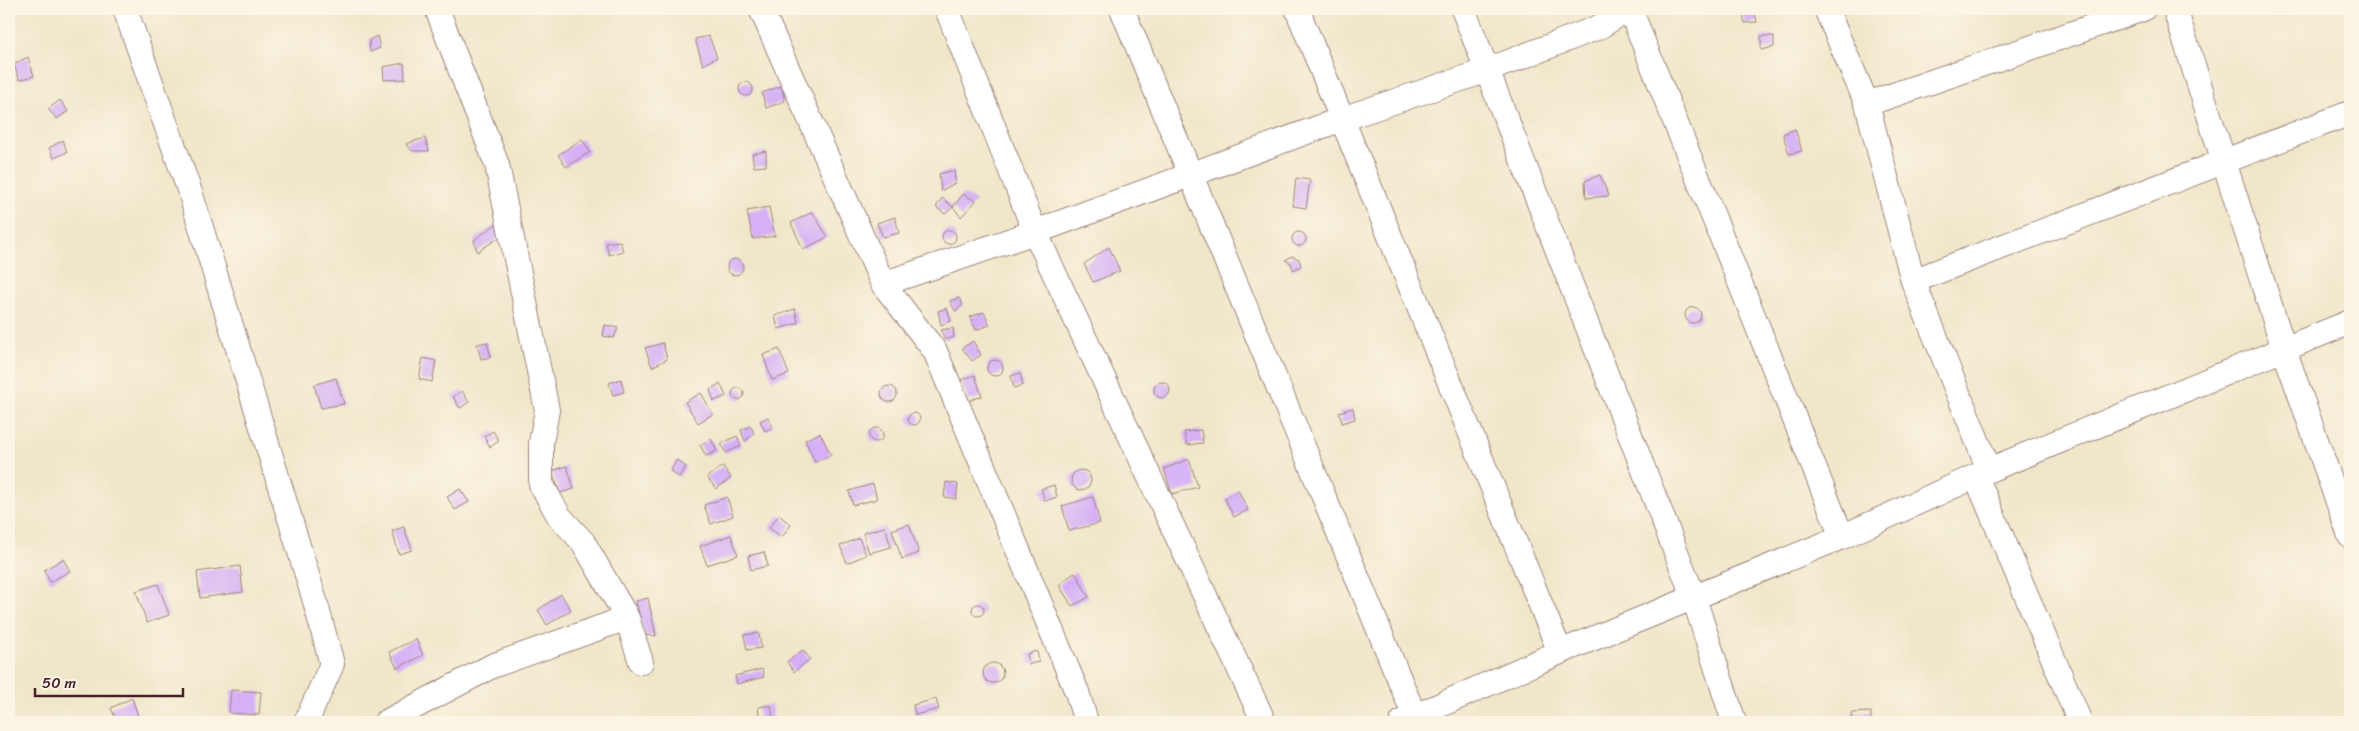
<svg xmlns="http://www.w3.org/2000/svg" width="2359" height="731" font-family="Sriracha,sans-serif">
<rect width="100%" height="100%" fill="#fcf5e5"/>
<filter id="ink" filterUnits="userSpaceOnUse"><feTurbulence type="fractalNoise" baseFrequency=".02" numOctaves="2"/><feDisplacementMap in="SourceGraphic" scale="10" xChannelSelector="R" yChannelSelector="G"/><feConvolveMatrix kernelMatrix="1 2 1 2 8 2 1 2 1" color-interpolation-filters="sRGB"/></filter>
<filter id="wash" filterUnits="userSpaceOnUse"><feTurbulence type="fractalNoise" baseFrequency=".0096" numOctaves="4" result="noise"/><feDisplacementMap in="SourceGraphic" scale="20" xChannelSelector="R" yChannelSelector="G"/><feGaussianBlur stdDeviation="1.12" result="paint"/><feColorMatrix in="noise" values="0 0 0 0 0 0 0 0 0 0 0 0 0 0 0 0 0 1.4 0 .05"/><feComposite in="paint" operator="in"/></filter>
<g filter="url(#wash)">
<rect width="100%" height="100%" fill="#f0e7ca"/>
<g id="blocks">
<path fill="#d5b0f6" d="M 1705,9 L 1717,9 L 1717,13 L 1706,14 Z
M 1754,9 L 1757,22 L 1745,23 L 1743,14 Z
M 377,36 L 380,48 L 370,52 L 369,40 Z
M 709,36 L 717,57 L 703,65 L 695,39 Z
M 1761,36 L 1774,36 L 1774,47 L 1761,50 Z
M 28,57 L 34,76 L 19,80 L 14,64 Z
M 404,63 L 405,79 L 384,80 L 383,67 Z
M739 89a7 7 0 1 1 14 0a7 7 0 1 1-14 0Z
M 781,86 L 785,101 L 766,108 L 762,93 Z
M 60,100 L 68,111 L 57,119 L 48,109 Z
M 1795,129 L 1802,151 L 1789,154 L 1783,134 Z
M 425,138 L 429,151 L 412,151 L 406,144 Z
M 582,139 L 590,152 L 566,167 L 558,155 Z
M 63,140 L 67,152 L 54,158 L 49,148 Z
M 766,151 L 766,166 L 754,167 L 752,154 Z
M 954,170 L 955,183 L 941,191 L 939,174 Z
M 1600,175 L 1609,196 L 1586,198 L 1585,181 Z
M 1296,178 L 1310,180 L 1306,208 L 1293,206 Z
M 963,194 L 976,201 L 961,217 L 953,207 Z
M 942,198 L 953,207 L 945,214 L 936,207 Z
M 769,207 L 775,236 L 753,239 L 747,211 Z
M 812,212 L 828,237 L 803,249 L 791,223 Z
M 895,217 L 899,233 L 883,237 L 877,223 Z
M 496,224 L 500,237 L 477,252 L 474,240 Z
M942 237a7 7 0 1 1 14 0a7 7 0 1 1-14 0Z
M1292 239a7 7 0 1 1 14 0a7 7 0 1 1-14 0Z
M 620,241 L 623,251 L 609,255 L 606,243 Z
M 1109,247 L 1120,271 L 1093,282 L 1084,264 Z
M 1292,256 L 1299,259 L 1301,266 L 1293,270 L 1291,263 L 1285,260 Z
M727 267a8 8 0 1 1 16 0a8 8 0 1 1-16 0Z
M 959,298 L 963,305 L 955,311 L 950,301 Z
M1685 315a8 8 0 1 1 16 0a8 8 0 1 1-16 0Z
M 947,308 L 951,321 L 941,325 L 938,311 Z
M 795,309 L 798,323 L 778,329 L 775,316 Z
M 984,312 L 990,325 L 976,330 L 970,317 Z
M 605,325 L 618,328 L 614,338 L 603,336 Z
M 953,328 L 954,337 L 945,340 L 941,330 Z
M 973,341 L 981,355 L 972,361 L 962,348 Z
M 487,342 L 491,357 L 481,359 L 477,344 Z
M 663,343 L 667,359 L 652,367 L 645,348 Z
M 779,349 L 789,374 L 772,380 L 763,355 Z
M 423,358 L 436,361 L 432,382 L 419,379 Z
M987 368a8 8 0 1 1 16 0a8 8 0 1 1-16 0Z
M 1020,373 L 1023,385 L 1014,388 L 1011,376 Z
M 975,375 L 982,396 L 968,401 L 961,380 Z
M 336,378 L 344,404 L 321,408 L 314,385 Z
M 621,379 L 624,392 L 613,395 L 609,383 Z
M1154 390a8 8 0 1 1 16 0a8 8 0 1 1-16 0Z
M 720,383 L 726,396 L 714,401 L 710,390 Z
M881 394a8 8 0 1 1 16 0a8 8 0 1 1-16 0Z
M732 394a6 6 0 1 1 12 0a6 6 0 1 1-12 0Z
M 462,391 L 469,402 L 460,408 L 453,397 Z
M 701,393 L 713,414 L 698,423 L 685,402 Z
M 1353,408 L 1355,419 L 1342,423 L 1339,412 Z
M908 419a6 6 0 1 1 12 0a6 6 0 1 1-12 0Z
M 768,417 L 773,427 L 765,431 L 760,421 Z
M 751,426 L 754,434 L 745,441 L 741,430 Z
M869 435a7 7 0 1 1 14 0a7 7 0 1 1-14 0Z
M 1201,430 L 1203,443 L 1187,445 L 1184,432 Z
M 493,431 L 499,441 L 490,447 L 484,436 Z
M 820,433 L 831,455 L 815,462 L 805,440 Z
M 737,436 L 741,446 L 726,453 L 721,444 Z
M 711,439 L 717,451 L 706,456 L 700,445 Z
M 1189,459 L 1198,487 L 1172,494 L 1164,469 Z
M 677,460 L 686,467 L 679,477 L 670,471 Z
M 567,466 L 574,489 L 560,493 L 552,471 Z
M 723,466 L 731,478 L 716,489 L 707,477 Z
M1071 480a10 10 0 1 1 20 0a10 10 0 1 1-20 0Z
M 946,482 L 958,484 L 956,499 L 944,497 Z
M 873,484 L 877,499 L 853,505 L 849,491 Z
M 1054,485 L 1057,497 L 1045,501 L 1041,489 Z
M 460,489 L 469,502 L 455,510 L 447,497 Z
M 1238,490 L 1248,510 L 1234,517 L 1225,499 Z
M 727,497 L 733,516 L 711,524 L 704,505 Z
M 1093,497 L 1100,523 L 1069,531 L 1062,506 Z
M 779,515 L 791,525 L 782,537 L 769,528 Z
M 909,524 L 919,553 L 902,559 L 892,530 Z
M 404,527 L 412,550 L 399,554 L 392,531 Z
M 885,527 L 891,547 L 869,553 L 863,533 Z
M 731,535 L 738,555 L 707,565 L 700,546 Z
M 859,538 L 866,555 L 847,563 L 840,546 Z
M 764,552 L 768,566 L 751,570 L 748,556 Z
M 63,559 L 70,571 L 50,582 L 44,570 Z
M 240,566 L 243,592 L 200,598 L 197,572 Z
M 1075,572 L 1089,597 L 1072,606 L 1059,585 Z
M 158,584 L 169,615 L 147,623 L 136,591 Z
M 561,594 L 571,610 L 547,625 L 538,610 Z
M 648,598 L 656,636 L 644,635 L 636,601 Z
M972 610a6 6 0 1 1 12 0a6 6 0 1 1-12 0Z
M 759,633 L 761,648 L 747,650 L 744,635 Z
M 416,639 L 423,655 L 397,668 L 389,652 Z
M 803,650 L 810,659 L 794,672 L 787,662 Z
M 1037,651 L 1039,662 L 1029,664 L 1027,654 Z
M983 673a10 10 0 1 1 20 0a10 10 0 1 1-20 0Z
M 762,669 L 764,677 L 737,684 L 735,676 Z
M 231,690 L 261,692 L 259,715 L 229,713 Z
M 132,698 L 139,719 L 129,722 L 117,722 L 111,708 Z
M 936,699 L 939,709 L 915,715 L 913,705 Z
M 771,705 L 773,718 L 760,720 L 758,707 Z
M 1871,712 L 1871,722 L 1852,722 L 1851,713 Z"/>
</g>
</g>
<g filter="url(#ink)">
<use href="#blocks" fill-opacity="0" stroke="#9d837a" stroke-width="1"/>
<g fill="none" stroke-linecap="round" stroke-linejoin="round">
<defs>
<path id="minor" d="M 125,9 L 192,198 L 315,601 L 332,664 L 306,722
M 437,9 L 497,165 L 547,410 L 541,443 L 541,484 L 559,516 L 583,542 L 627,618 L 641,662
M 761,9 L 883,284 L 935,351 L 1077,692 L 1086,722
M 947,9 L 1035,232 L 1264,722
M 1122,9 L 1415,717
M 1297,9 L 1560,652
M 1463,9 L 1694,598 L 1734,722
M 1630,9 L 1842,537
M 1826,9 L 1867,104 L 1913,281 L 1989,470
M 2175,9 L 2284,349 L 2350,536
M 1867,104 L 2143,9
M 1913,281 L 2350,113
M 883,284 L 1035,232 L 1342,119 L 1488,70 L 1599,27 L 1628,9
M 1976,476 L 2080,722
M 386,722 L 492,666 L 627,618
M 1402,722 L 1560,652 L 1842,537 L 1989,470 L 2350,322"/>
</defs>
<use href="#minor" stroke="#9d837a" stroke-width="26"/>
<use href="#minor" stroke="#fff" stroke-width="24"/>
</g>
</g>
<rect width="2359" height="731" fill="none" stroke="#fcf5e5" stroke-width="30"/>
<path d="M35 688v8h148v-8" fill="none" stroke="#4a1f2b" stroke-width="2.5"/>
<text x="42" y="688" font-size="15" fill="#4a1f2b" stroke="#fcf5e5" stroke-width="4" paint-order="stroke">50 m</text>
</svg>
